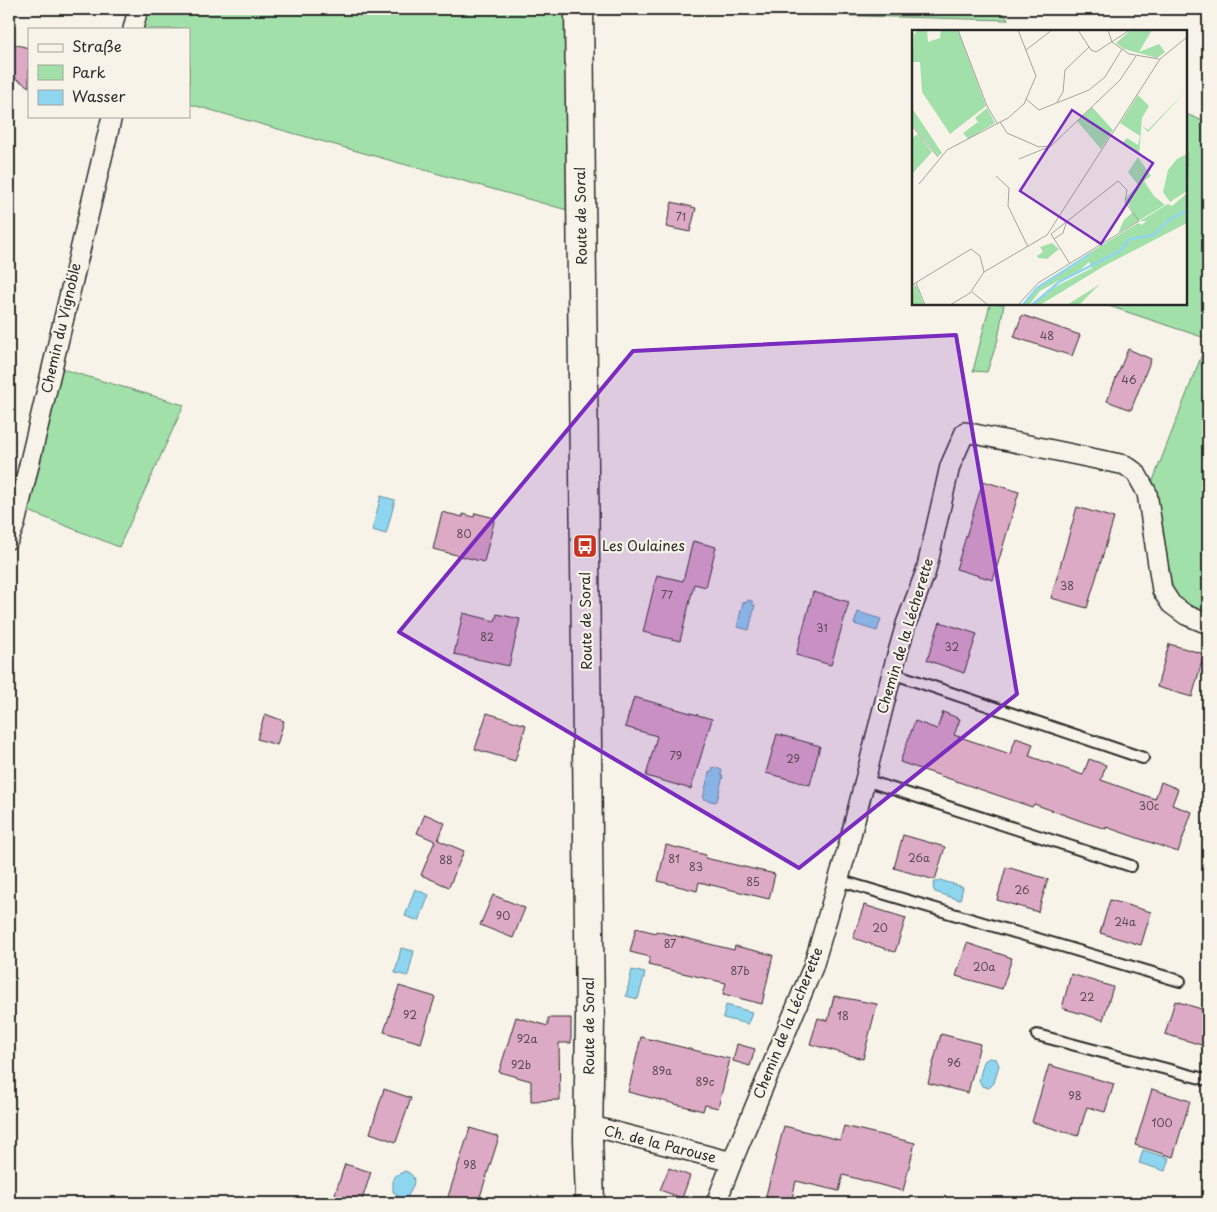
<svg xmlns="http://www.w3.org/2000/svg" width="1217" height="1212" font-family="'Playpen Sans',sans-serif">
<rect width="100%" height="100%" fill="#f7f3e8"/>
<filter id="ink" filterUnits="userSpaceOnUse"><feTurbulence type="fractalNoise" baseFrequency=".02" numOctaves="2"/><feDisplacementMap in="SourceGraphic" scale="10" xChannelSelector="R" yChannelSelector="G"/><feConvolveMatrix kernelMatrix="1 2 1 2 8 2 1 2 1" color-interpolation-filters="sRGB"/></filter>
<g filter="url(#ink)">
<path fill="#a1e1a9" stroke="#66866a" d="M 145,9 L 565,9 L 567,210 L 189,104 L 189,29 L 140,29 Z
M 751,9 L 1002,9 L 1008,20 L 750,13 Z
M 1186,114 L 1208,123 L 1208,613 L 1195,609 L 1179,600 L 1167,578 L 1152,483 L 1208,339 L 1103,304 L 1186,304 Z
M 990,304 L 1004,304 L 998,339 L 987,372 L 973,371 Z
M 62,369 L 184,405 L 119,547 L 26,510 Z"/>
<path fill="#8ed5ef" stroke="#6691a1" d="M 381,496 L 395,500 L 386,534 L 372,530 Z
M 748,600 L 752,601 L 753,605 L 755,605 L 749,630 L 737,627 L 743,602 L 746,603 Z
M 858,612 L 881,619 L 877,631 L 854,624 Z
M 713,767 L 722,770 L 721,775 L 723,776 L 717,801 L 715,802 L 703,799 L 709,772 L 712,772 Z
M 940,880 L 963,887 L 960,900 L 935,892 L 933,888 L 934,883 Z
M 415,889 L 429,895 L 419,921 L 405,916 Z
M 401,948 L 414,951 L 408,976 L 395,973 Z
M 632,970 L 645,973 L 638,999 L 626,996 Z
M 726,1005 L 752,1012 L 748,1024 L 723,1018 Z
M 989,1058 L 996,1059 L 999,1065 L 994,1083 L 989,1088 L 982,1086 L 979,1080 L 984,1061 Z
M 1143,1150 L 1169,1158 L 1165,1171 L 1139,1163 Z
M 405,1171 C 423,1177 409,1194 403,1203 L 397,1201 L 397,1194 L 393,1192 L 393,1181 L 395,1176 Z"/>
<path fill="#ddaac5" stroke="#2b2b2b" d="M 9,43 L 29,48 L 29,87 L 9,74 Z
M 672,202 L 696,208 L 690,232 L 666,227 Z
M 1022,315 L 1080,335 L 1072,356 L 1014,337 Z
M 1128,349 L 1151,359 L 1131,410 L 1107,401 Z
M 983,481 L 1019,492 L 993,580 L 956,569 Z
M 1077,507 L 1114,518 L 1087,608 L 1051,598 Z
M 442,512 L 463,517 L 463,514 L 474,517 L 475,513 L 495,518 L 484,562 L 433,549 Z
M 693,541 L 716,547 L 706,587 L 694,584 L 680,641 L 643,632 L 657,575 L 683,581 Z
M 813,592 L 849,602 L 831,665 L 796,655 Z
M 463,613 L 495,621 L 497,614 L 520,619 L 509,666 L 454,654 Z
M 940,622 L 977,634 L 964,673 L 927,660 Z
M 1169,644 L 1204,654 L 1192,697 L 1157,687 Z
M 634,697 L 712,719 L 691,789 L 646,776 L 657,736 L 625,727 Z
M 943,712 L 960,719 L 954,735 L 1010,754 L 1016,738 L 1033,744 L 1029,756 L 1083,775 L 1089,759 L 1106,765 L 1101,780 L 1155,799 L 1161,782 L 1178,789 L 1172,805 L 1192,812 L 1178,852 L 1106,827 L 1106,829 L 1084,822 L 1034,804 L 1032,807 L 900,762 L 915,721 L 937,729 Z
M 487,713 L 526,725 L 515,761 L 475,749 Z
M 265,714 L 284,721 L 277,745 L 257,739 Z
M 777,734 L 820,746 L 810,785 L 766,773 Z
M 425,814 L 445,823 L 438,840 L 464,851 L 449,887 L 421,875 L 435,841 L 417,833 Z
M 903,835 L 945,847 L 935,880 L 894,868 Z
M 666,845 L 706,855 L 705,858 L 775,874 L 769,899 L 699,882 L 697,891 L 658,881 Z
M 1006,867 L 1048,879 L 1038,912 L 997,900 Z
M 493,895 L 525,908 L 513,938 L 480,925 Z
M 1110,900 L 1151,912 L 1141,945 L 1100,933 Z
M 864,905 L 906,918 L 895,952 L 853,938 Z
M 636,928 L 656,933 L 656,931 L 734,950 L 735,946 L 773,955 L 762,1004 L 723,994 L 726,983 L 648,965 L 650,957 L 630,952 Z
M 967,943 L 1012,958 L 1002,989 L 956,976 Z
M 1071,974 L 1113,987 L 1103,1020 L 1062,1008 Z
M 399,986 L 435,997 L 421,1043 L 384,1032 Z
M 834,996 L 877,1004 L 863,1059 L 810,1044 L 818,1018 L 828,1021 Z
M 1175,1001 L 1208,1011 L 1208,1047 L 1165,1034 Z
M 516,1017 L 548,1026 L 548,1018 L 571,1018 L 571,1043 L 559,1043 L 560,1100 L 531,1101 L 531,1081 L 499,1072 Z
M 941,1034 L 980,1044 L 968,1093 L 928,1083 Z
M 641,1037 L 730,1059 L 718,1108 L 705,1105 L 703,1111 L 628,1092 Z
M 737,1044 L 755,1049 L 750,1066 L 733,1061 Z
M 1049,1065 L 1114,1084 L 1105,1112 L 1087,1107 L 1078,1136 L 1032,1122 Z
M 384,1089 L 411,1098 L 396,1142 L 370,1133 Z
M 1152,1089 L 1190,1101 L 1173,1157 L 1135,1145 Z
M 784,1126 L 840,1140 L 844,1126 L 915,1143 L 903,1191 L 843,1175 L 839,1191 L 796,1181 L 791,1203 L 764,1203 Z
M 470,1128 L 499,1137 L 478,1203 L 446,1203 Z
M 345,1164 L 371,1172 L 361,1203 L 332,1203 Z
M 669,1168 L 690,1176 L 682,1198 L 660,1190 Z"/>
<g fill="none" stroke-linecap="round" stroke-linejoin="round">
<defs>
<path id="lane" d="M 892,673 L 1143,758
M 865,780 L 1131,866
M 838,880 L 1180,981
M 1037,1035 L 1208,1080"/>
<path id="street" d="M 133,29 L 138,9
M 9,539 L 15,524 L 112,116
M 588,1125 L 732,1162
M 716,1203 L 732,1162 L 813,967 L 848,847 L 892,673 L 906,624 L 926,571 L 950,466 L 965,432 L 1125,465 L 1136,473 L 1147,493 L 1162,590 L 1171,604 L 1186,615 L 1208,624"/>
<path id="secondary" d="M 579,9 L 590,1020 L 588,1138 L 590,1203"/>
</defs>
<use href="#lane" stroke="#2b2b2b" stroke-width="14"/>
<use href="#street" stroke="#2b2b2b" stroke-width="22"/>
<use href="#secondary" stroke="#2b2b2b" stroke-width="31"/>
<use href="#lane" stroke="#f7f3e8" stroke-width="10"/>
<use href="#street" stroke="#f7f3e8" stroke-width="19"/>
<use href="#secondary" stroke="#f7f3e8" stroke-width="28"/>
</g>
</g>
<path fill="#7b2cbf" fill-opacity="0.2" stroke="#7b2cbf" stroke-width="4" stroke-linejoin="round" d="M 956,335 L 1017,694 L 799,868 L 399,632 L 633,351 Z"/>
<defs>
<symbol id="bus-square" viewBox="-11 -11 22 22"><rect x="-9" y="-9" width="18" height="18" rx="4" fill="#c8321e" stroke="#f7f3e8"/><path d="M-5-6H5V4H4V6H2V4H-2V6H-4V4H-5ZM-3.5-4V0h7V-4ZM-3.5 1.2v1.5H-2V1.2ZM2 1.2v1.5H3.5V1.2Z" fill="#fff"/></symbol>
</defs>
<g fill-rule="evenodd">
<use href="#bus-square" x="571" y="532" width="28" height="28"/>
</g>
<g text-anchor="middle" stroke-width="4.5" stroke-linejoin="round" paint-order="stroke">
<g font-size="11" fill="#584b52">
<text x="681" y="221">71</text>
<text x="1047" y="340">48</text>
<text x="1129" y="384">46</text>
<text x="464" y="538">80</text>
<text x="1067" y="590">38</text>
<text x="667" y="599">77</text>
<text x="822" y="632">31</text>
<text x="487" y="641">82</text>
<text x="952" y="651">32</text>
<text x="676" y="760">79</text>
<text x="793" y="763">29</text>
<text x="1149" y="810">30c</text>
<text x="919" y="862">26a</text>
<text x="674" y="863">81</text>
<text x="446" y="864">88</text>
<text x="696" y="871">83</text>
<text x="753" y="886">85</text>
<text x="1022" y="894">26</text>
<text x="503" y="920">90</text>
<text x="1125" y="926">24a</text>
<text x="880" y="932">20</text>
<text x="670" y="948">87</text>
<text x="984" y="971">20a</text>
<text x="740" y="975">87b</text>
<text x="1087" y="1001">22</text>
<text x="410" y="1019">92</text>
<text x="843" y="1020">18</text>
<text x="527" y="1043">92a</text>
<text x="954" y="1067">96</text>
<text x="521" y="1069">92b</text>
<text x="662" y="1075">89a</text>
<text x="705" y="1086">89c</text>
<text x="1075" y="1100">98</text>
<text x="1162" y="1127">100</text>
<text x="470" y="1169">98</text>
</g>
<g font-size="14" fill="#2b2b2b" stroke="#f7f3e8">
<text transform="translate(581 216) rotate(-91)" y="5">Route de Soral</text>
<text transform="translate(61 328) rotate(-77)" y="5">Chemin du Vignoble</text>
<text transform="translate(586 621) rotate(-91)" y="5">Route de Soral</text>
<text transform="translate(905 636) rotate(-73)" y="5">Chemin de la Lécherette</text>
<text transform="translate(788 1023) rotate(-68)" y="5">Chemin de la Lécherette</text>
<text transform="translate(589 1026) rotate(-90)" y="5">Route de Soral</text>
<text transform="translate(660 1144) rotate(14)" y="5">Ch. de la Parouse</text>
</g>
<g font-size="14" fill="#2b2b2b" stroke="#f7f3e8" text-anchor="start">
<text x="602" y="551">Les Oulaines</text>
</g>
</g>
<g transform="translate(912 30)">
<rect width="275" height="275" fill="#f7f3e8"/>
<path d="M 7,0 L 15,0 L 16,12 L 28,8 L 29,0 L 46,0 L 74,76 L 38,104 L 10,62 L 8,32 L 0,32 L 2,4 ZM 219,0 L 240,0 L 227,22 L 247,14 L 253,22 L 245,28 L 212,19 L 204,13 ZM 275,60 L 236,102 L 230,96 L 236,100 ZM 226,65 L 237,76 L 230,88 L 227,125 L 210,113 L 215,108 L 226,115 L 228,106 L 208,93 ZM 180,77 L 201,100 L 189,119 L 165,91 ZM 0,78 L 30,123 L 26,126 L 0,95 ZM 75,78 L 83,93 L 56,109 L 51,103 L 66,92 L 63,88 ZM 6,104 L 20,122 L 0,144 L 0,108 ZM 275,124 L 275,161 L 258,172 L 251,162 L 256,140 L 265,129 ZM 226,127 L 239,146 L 232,151 L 242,166 L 253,175 L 206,203 L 212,190 L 221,182 L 213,169 L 226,155 L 216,142 ZM 275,163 L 275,193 L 192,236 L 128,275 L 122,275 L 137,260 L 180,238 L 177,232 L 165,243 L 146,251 L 128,261 L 117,275 L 111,275 L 127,257 L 179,225 L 174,225 L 226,193 L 230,195 L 234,191 L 228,191 L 256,174 L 260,176 ZM 140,213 L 147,219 L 135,229 L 126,228 L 125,226 L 131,222 L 128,217 ZM 2,254 L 5,257 L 12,275 L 0,275 ZM 188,254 L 167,275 L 155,275 Z" fill="#a1e1a9"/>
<path fill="none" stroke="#8ed5ef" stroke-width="2.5" d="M 111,275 L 125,258 L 178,224M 120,275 L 147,252 L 208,221 L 218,209 L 242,205 L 257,190 L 275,180"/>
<path fill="none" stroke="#a5a39c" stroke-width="1" d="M 46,0 L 75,76 L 85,93M 166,0 L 179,20 L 184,22 L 218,0M 196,0 L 200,12 L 217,24 L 247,29M 114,20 L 140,0M 114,69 L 127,80 L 177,60 L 193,47 L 210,19M 145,72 L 151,62 L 153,40 L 177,17M 88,92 L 95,103 L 127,117 L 137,116M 0,96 L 26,127M 107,129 L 139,116 L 208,50 L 224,26M 84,146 L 97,158 L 96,176 L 116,217M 7,154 L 35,120 L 96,88 L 112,74 L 124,46 L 106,0M 139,204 L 158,234M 142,209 L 151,203 L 154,193M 4,253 L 13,275M 0,255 L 59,219 L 68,226 L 72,242M 60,262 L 76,275M 38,275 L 58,263 L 72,242 L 135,205 L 248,29 L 275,7M 106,275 L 126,253 L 227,191 L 213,172 L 215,160 L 206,151 L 139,204"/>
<path fill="#7b2cbf" fill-opacity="0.15" stroke="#7b2cbf" stroke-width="2.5" d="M 160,80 L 241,133 L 189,214 L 108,161 Z"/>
<rect width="275" height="275" fill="none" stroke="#2b2b2b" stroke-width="2.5"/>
</g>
<rect width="1217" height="1212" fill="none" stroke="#f7f3e8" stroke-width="30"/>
<rect x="15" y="15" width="1187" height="1182" fill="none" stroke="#2b2b2b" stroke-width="2" filter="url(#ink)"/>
<rect x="28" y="28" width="162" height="90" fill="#f7f3e8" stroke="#a5a39c"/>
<rect x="38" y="44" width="25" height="8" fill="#f7f3e8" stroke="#a5a39c"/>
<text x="72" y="52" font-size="15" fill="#2b2b2b">Straße</text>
<rect x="38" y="65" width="25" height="15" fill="#a1e1a9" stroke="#a5a39c"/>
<text x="72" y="78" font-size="15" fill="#2b2b2b">Park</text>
<rect x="38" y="90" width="25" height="15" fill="#8ed5ef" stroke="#a5a39c"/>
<text x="72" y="102" font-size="15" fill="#2b2b2b">Wasser</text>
</svg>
